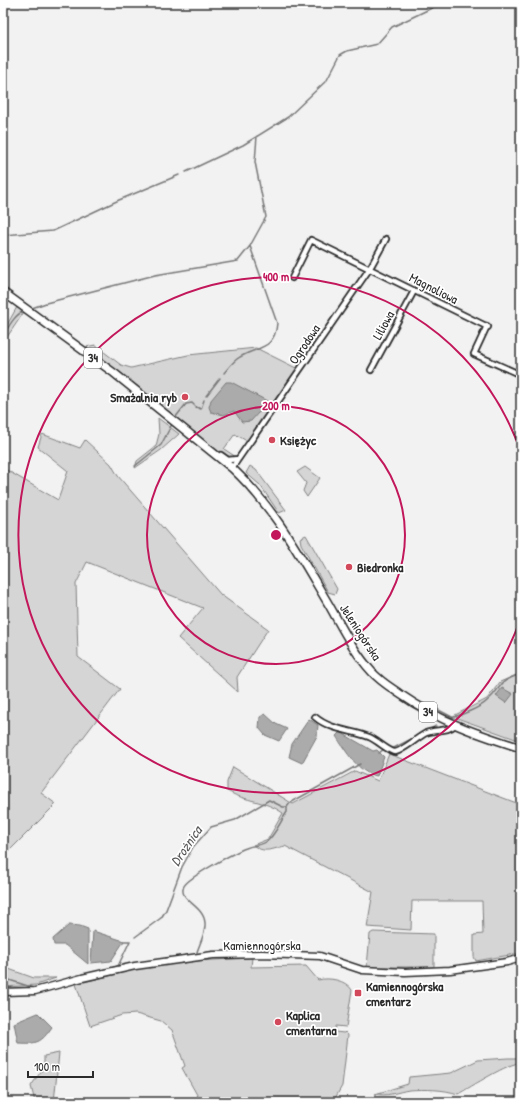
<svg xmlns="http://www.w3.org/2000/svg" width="524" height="1105" font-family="'Patrick Hand',sans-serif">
<rect width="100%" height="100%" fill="#f2f2f2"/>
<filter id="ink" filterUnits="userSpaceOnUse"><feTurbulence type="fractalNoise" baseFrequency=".025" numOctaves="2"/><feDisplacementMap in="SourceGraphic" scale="8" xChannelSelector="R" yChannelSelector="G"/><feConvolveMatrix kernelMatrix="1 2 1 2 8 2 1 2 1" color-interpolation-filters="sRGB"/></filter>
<g filter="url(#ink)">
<path fill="#d5d5d5" stroke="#808080" d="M 17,307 L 24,312 L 3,343 L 3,332 Z
M 95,345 L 121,365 L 131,368 L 188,355 L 256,348 L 298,369 L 249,440 L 245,440 L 235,434 L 224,449 L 236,457 L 229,458 L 224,456 L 86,347 Z
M 158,418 L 179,434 L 161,450 L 135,468 L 137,461 L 156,446 L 159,434 Z
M 42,434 L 80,448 L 85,440 L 111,464 L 118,476 L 221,595 L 268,629 L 237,677 L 238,692 L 178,638 L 203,608 L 87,562 L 76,584 L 78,657 L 120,689 L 41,793 L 56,804 L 9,851 L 3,845 L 3,468 L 58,500 L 68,471 L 38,447 Z
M 250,466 L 256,470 L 286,510 L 279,513 L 260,485 L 246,473 Z
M 305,467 L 320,478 L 307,497 L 303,491 L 306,483 L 297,472 Z
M 306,535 L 337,589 L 335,594 L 328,592 L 301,544 L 300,538 Z
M 521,673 L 521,741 L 457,718 L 455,715 L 487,699 L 500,682 Z
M 389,754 L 519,804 L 521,799 L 521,953 L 476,961 L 474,957 L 474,935 L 483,934 L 482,901 L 412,901 L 411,930 L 367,927 L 373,892 L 285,846 C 272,849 264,854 253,845 L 268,839 L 283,813 C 265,800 246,802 227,791 L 227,782 L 233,767 L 293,804 L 355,771 L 378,781 Z
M 373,932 L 434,934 L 434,967 L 367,967 L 370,934 Z
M 252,958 L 251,967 L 306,966 L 318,980 C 329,977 346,980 352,990 L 346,1027 L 336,1026 L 335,1032 L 344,1033 L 345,1032 L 348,1035 L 342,1086 L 334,1100 L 329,1100 L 325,1102 L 201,1102 L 182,1068 L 185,1066 L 172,1030 L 161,1021 L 136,1014 L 122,1015 L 90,1026 L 76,984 L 137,969 L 194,961 Z
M 3,967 L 34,978 L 56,978 L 36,985 L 3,987 Z
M 59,1053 L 54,1102 L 35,1102 L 31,1086 L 44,1067 L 44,1056 Z
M 508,1058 L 521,1058 L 521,1063 C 509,1062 471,1087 458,1094 C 443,1089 425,1089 409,1090 C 397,1092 387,1097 375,1094 L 408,1084 L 409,1077 L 451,1073 L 478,1060 Z"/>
<path fill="#ababab" stroke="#787878" d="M 226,382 L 231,382 L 267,401 L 268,408 L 258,413 L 251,421 L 242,422 L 234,411 L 224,415 L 211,412 L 209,407 L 211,400 Z
M 502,688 L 513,694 L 506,703 L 496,696 Z
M 265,714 L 276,724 L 287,729 L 279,741 L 265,735 L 259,728 L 260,717 Z
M 309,719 L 318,725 L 317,736 L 302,763 L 289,757 L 292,744 Z
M 340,732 L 373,751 L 377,750 L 384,757 L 377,776 C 359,774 345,750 336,736 Z
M 69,925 L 80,926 L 88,929 L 88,964 L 65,945 L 54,945 L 53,939 Z
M 93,931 L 124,941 L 111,961 L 91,963 Z
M 38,1013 L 52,1027 C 41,1043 37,1044 18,1043 L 14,1023 Z"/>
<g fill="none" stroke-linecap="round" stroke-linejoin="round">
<path stroke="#787878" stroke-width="1.5" d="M 257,136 L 255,162 L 266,217
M 186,172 L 243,145 L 288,117 L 327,80 L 340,55 L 347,51 L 377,44 L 392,27 L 442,3
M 3,235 L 53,231 L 119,200 L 179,175
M 32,308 L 46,303 L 155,275 L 238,261 L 250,246
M 3,336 C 8,328 14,315 24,311
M 224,373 C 228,368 232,363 237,359 C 254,346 275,352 277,323 L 250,246 L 266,217
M 206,396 L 220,378
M 175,418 L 186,404 L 192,403 L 196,407 L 201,409 L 204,400
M 135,466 L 161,445 L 172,424
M 431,706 L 452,717
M 451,718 C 461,715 480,708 487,701 C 504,686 496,682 521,674
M 429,730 L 436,726
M 392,749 L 417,736
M 379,753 L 384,749
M 135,937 L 161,918 L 166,910 L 182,867 L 193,847 L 211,827 L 235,820 L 269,800 L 283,807 L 287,807 L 290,803 L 360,764
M 197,952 C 200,943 206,932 205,923 C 204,905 177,900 184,886 C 189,877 235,852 246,848 C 253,845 260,846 266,842 C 275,836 281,820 287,812 L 287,807
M 87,974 L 118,966 L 130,941 L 124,941
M 3,978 L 34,988 L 39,987"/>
<defs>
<path id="street" d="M 292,278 L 311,240 L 488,327
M 487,326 L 474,354 L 521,375
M 371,370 L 414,291
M 221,455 L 228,460 L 238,459
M 232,468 L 370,268 L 386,239
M 315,717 C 330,730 351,730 369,737 C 377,740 389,752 395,752 C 401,752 418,737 426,733 C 435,729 448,732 455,725"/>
<path id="secondary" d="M 3,992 L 35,991 L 82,978 L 135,966 L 213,955 L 262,954 L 320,956 L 362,970 L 405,972 L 450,970 L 507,962 L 521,958"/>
<path id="primary" d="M 3,292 L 114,373 L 232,468 C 274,507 300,556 329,605 C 342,628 354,652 372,672 C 380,681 390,687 400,694 C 439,721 477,734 521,748"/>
</defs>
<use href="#street" stroke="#2b2b2b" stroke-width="8"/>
<use href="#secondary" stroke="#2b2b2b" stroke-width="9"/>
<use href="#primary" stroke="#2b2b2b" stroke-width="10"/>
<use href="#street" stroke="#fff" stroke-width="4.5"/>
<use href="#secondary" stroke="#fff" stroke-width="6"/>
<use href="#primary" stroke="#fff" stroke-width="7"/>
</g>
</g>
<g fill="none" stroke="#c2185b" stroke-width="2">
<circle cx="276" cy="535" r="129"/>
<path d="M521 617A258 258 0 1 1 521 453"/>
</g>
<g fill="#d1495b" stroke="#fff" stroke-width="1.5">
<circle cx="185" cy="397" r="4"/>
<circle cx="272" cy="440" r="4"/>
<circle cx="349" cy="567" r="4"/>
<rect x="354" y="989" width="8" height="8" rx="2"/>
<circle cx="278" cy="1022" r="4"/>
</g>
<g text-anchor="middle" stroke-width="3.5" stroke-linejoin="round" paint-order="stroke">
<g fill="#fff" stroke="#6b6b6b" stroke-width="1">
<rect x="84" y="348" width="18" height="20" rx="3"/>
<rect x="419" y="702" width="18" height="20" rx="3"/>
</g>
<g font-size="12" font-weight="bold" fill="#2b2b2b">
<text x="93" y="362">34</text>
<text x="428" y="716">34</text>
</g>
<g font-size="13" fill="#2b2b2b" stroke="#fff">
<text transform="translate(434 288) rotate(27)" y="5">Magnoliowa</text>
<text transform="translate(383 325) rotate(-61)" y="5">Liliowa</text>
<text transform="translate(304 344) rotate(-56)" y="5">Ogrodowa</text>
<text transform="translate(361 632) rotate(57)" y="5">Jeleniogórska</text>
<text x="262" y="950">Kamiennogórska</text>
</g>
<g font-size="13" font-weight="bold" fill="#2b2b2b" stroke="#fff" text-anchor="start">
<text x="177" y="402" text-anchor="end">Smażalnia ryb</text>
<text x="280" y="445">Księżyc</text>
<text x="357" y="572">Biedronka</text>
<text x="366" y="991">Kamiennogórska<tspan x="366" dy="15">cmentarz</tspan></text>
<text x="286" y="1020">Kaplica<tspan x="286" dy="15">cmentarna</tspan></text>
</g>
<g font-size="14" font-style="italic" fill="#585858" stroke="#fff">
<text transform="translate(186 846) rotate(-56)" y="5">Drożnica</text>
</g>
</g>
<circle cx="276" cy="535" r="6" fill="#c2185b" stroke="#fff" stroke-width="2"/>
<g font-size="12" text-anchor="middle" font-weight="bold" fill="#c2185b" stroke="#fff" stroke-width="3.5" stroke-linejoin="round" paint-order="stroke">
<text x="276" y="281">400 m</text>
<text x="276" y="410">200 m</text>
</g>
<rect width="524" height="1105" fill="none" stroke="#fff" stroke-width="16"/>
<rect x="8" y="8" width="508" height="1089" fill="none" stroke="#2b2b2b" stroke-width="1.5" filter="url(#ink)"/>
<path d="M28 1071v6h65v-6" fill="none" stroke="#2b2b2b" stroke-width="2"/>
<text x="34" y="1071" font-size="12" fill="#2b2b2b" stroke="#ffffff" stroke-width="3" paint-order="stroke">100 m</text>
</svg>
